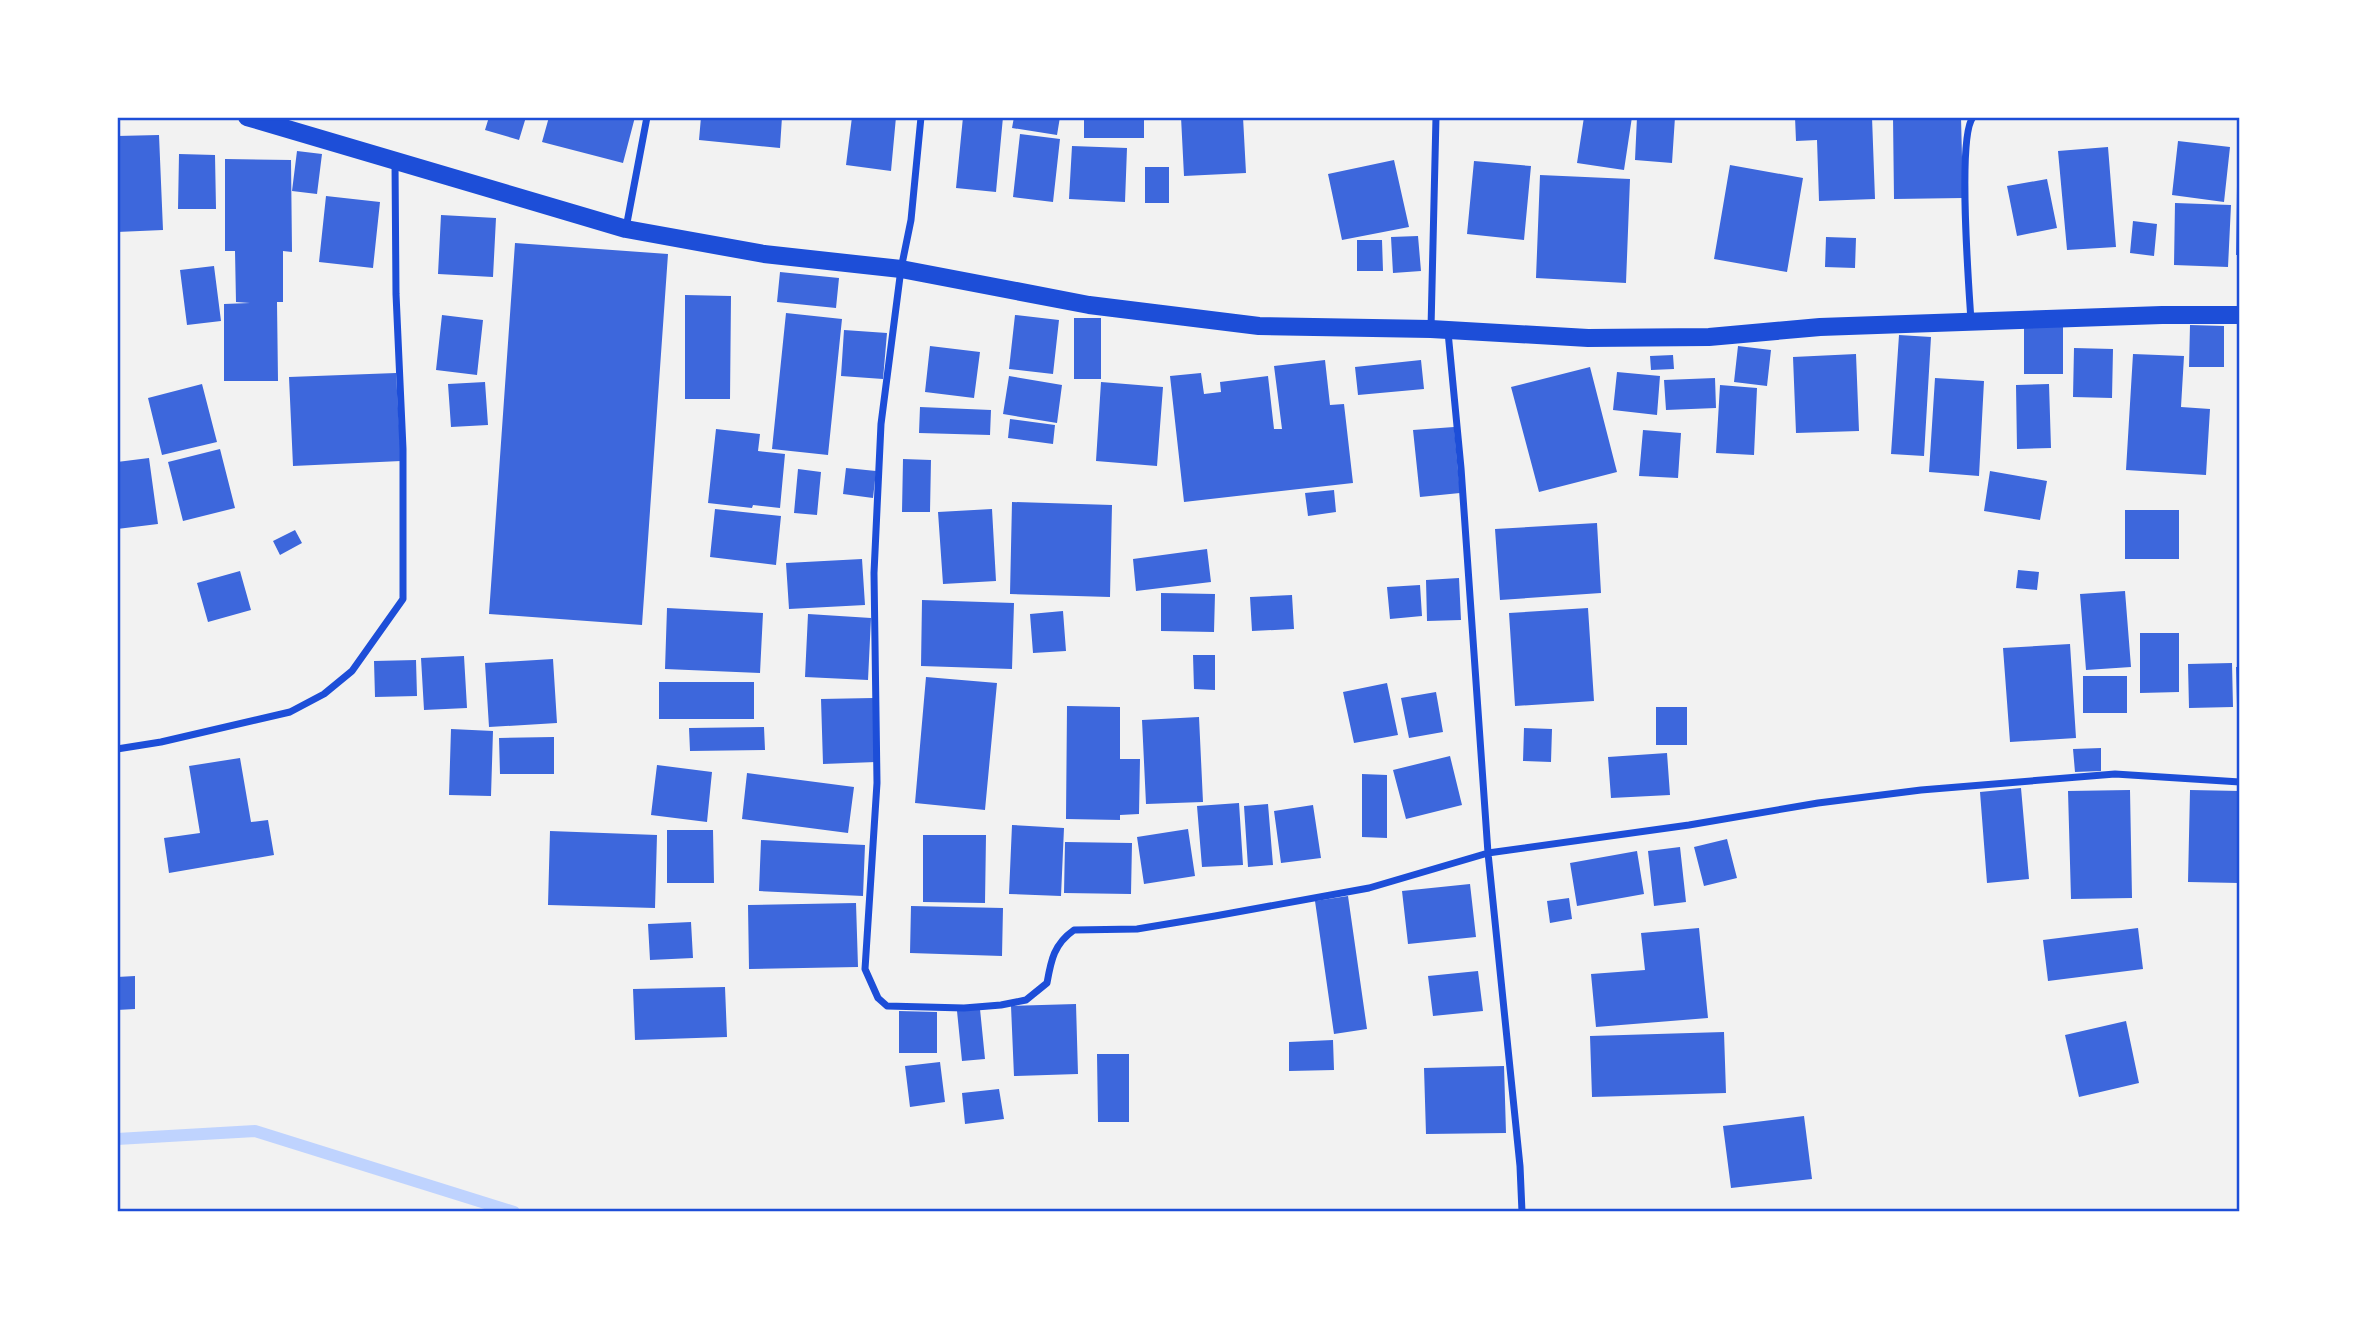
<svg xmlns="http://www.w3.org/2000/svg" width="2357" height="1329" font-family="'Fira Sans',sans-serif">
<rect width="100%" height="100%" fill="#f2f2f2"/>
<g fill="none" stroke-linecap="round" stroke-linejoin="round">
<path stroke="#bfd3fe" stroke-width="12" d="M 117,1139 L 255,1131 L 514,1212"/>
</g>
<path fill="#3d67dc" d="M 489,117 L 526,117 L 519,140 L 485,130 Z
M 549,117 L 635,117 L 623,163 L 542,142 Z
M 701,117 L 782,117 L 780,148 L 699,140 Z
M 852,117 L 896,117 L 891,171 L 846,165 Z
M 963,117 L 1003,117 L 996,192 L 956,188 Z
M 1014,117 L 1060,117 L 1057,135 L 1012,128 Z
M 1084,117 L 1144,117 L 1144,138 L 1084,138 Z
M 1181,117 L 1243,117 L 1246,173 L 1184,176 Z
M 1584,117 L 1632,117 L 1624,170 L 1577,163 Z
M 1637,117 L 1675,117 L 1672,163 L 1635,160 Z
M 1795,117 L 1872,117 L 1875,199 L 1819,201 L 1817,140 L 1796,141 Z
M 1893,117 L 1961,117 L 1963,198 L 1894,199 Z
M 1020,134 L 1060,139 L 1053,202 L 1013,197 Z
M 159,135 L 163,230 L 117,232 L 117,136 Z
M 2178,141 L 2230,147 L 2224,202 L 2172,195 Z
M 1072,146 L 1127,148 L 1125,202 L 1069,199 Z
M 2108,147 L 2116,247 L 2067,250 L 2058,151 Z
M 297,151 L 322,154 L 317,194 L 292,191 Z
M 179,154 L 215,155 L 216,209 L 178,209 Z
M 225,159 L 291,160 L 292,252 L 283,251 L 283,302 L 277,302 L 278,381 L 224,381 L 224,304 L 250,303 L 236,302 L 235,251 L 225,251 Z
M 1394,160 L 1409,227 L 1342,240 L 1328,174 Z
M 1474,161 L 1531,166 L 1524,240 L 1467,234 Z
M 1730,165 L 1803,178 L 1787,272 L 1714,259 Z
M 1145,167 L 1169,167 L 1169,203 L 1145,203 Z
M 1540,175 L 1630,179 L 1626,283 L 1536,278 Z
M 2047,179 L 2057,228 L 2017,236 L 2007,186 Z
M 2237,186 L 2240,186 L 2240,255 L 2236,255 Z
M 326,196 L 380,202 L 373,268 L 319,262 Z
M 2175,203 L 2231,205 L 2228,267 L 2174,265 Z
M 441,215 L 496,218 L 493,277 L 438,274 Z
M 2133,221 L 2157,224 L 2154,256 L 2130,253 Z
M 1418,236 L 1421,271 L 1393,273 L 1391,237 Z
M 1826,237 L 1856,238 L 1855,268 L 1825,267 Z
M 1357,240 L 1382,240 L 1383,271 L 1357,271 Z
M 515,243 L 668,254 L 642,625 L 489,614 Z
M 214,266 L 221,321 L 187,325 L 180,270 Z
M 780,272 L 839,278 L 836,308 L 777,302 Z
M 685,295 L 731,296 L 730,399 L 685,399 Z
M 786,313 L 842,319 L 828,455 L 772,449 Z
M 442,315 L 483,320 L 477,375 L 436,370 Z
M 1015,315 L 1059,320 L 1053,374 L 1009,369 Z
M 1074,318 L 1101,318 L 1101,379 L 1074,379 Z
M 2024,324 L 2063,325 L 2063,374 L 2024,374 Z
M 2190,325 L 2224,326 L 2224,367 L 2189,367 Z
M 844,330 L 887,333 L 883,379 L 841,376 Z
M 1899,335 L 1931,337 L 1924,456 L 1891,454 Z
M 930,346 L 980,352 L 974,398 L 925,392 Z
M 1738,346 L 1771,350 L 1767,386 L 1734,382 Z
M 2074,348 L 2113,349 L 2112,398 L 2073,397 Z
M 1856,354 L 1859,431 L 1796,433 L 1793,357 Z
M 2133,354 L 2184,356 L 2181,407 L 2210,409 L 2206,475 L 2126,470 Z
M 1673,355 L 1674,369 L 1651,370 L 1650,356 Z
M 1325,360 L 1330,405 L 1344,404 L 1353,483 L 1184,502 L 1170,376 L 1201,373 L 1204,394 L 1221,392 L 1220,382 L 1268,376 L 1274,429 L 1282,429 L 1274,366 Z
M 1421,360 L 1424,389 L 1358,395 L 1355,367 Z
M 1590,367 L 1617,472 L 1539,492 L 1511,387 Z
M 1617,372 L 1660,376 L 1657,415 L 1613,410 Z
M 396,373 L 401,461 L 293,466 L 289,377 Z
M 1009,376 L 1062,385 L 1057,423 L 1003,414 Z
M 1715,378 L 1716,408 L 1666,410 L 1664,380 Z
M 1935,378 L 1984,381 L 1979,476 L 1929,472 Z
M 485,382 L 488,425 L 451,427 L 448,384 Z
M 1101,382 L 1163,387 L 1157,466 L 1096,461 Z
M 202,384 L 217,442 L 162,455 L 148,398 Z
M 2049,384 L 2051,448 L 2017,449 L 2016,385 Z
M 1720,385 L 1757,388 L 1754,455 L 1716,453 Z
M 920,407 L 991,410 L 990,435 L 919,433 Z
M 1010,419 L 1055,425 L 1053,444 L 1008,438 Z
M 1454,427 L 1460,493 L 1420,497 L 1413,430 Z
M 716,429 L 760,434 L 758,451 L 785,454 L 780,508 L 753,505 L 752,508 L 708,503 Z
M 1643,430 L 1681,433 L 1678,478 L 1639,476 Z
M 220,449 L 235,508 L 183,521 L 168,462 Z
M 149,458 L 158,524 L 117,529 L 117,462 Z
M 903,459 L 931,460 L 930,512 L 902,512 Z
M 846,468 L 876,471 L 873,498 L 843,494 Z
M 798,469 L 821,472 L 817,515 L 794,513 Z
M 1990,471 L 2047,481 L 2040,520 L 1984,511 Z
M 1334,490 L 1336,512 L 1308,516 L 1305,493 Z
M 1012,502 L 1112,505 L 1110,597 L 1010,594 Z
M 715,509 L 781,516 L 776,565 L 710,557 Z
M 992,509 L 996,581 L 943,584 L 938,512 Z
M 2125,510 L 2179,510 L 2179,559 L 2125,559 Z
M 1597,523 L 1601,593 L 1500,600 L 1495,529 Z
M 295,530 L 302,543 L 280,555 L 273,541 Z
M 1207,549 L 1211,582 L 1136,591 L 1133,559 Z
M 862,559 L 865,605 L 789,609 L 786,563 Z
M 2018,570 L 2039,572 L 2037,590 L 2016,588 Z
M 240,571 L 251,610 L 208,622 L 197,583 Z
M 1459,578 L 1461,620 L 1427,621 L 1426,580 Z
M 1420,585 L 1422,616 L 1390,619 L 1387,587 Z
M 2125,591 L 2131,667 L 2086,670 L 2080,594 Z
M 1161,593 L 1215,594 L 1214,632 L 1161,631 Z
M 1292,595 L 1294,629 L 1252,631 L 1250,597 Z
M 922,600 L 1014,603 L 1012,669 L 921,666 Z
M 667,608 L 763,613 L 760,673 L 665,669 Z
M 1588,608 L 1594,701 L 1515,706 L 1509,613 Z
M 1063,611 L 1066,651 L 1033,653 L 1030,614 Z
M 808,614 L 871,618 L 868,680 L 805,677 Z
M 2140,633 L 2179,633 L 2179,692 L 2140,693 Z
M 2070,644 L 2076,738 L 2010,742 L 2003,648 Z
M 1193,655 L 1215,655 L 1215,690 L 1194,689 Z
M 464,656 L 467,708 L 424,710 L 421,658 Z
M 553,659 L 557,723 L 489,727 L 485,663 Z
M 416,660 L 417,696 L 375,697 L 374,661 Z
M 2232,663 L 2233,707 L 2189,708 L 2188,664 Z
M 2236,667 L 2240,667 L 2240,705 L 2237,705 Z
M 2083,676 L 2127,676 L 2127,713 L 2083,713 Z
M 926,677 L 997,683 L 985,810 L 915,803 Z
M 659,682 L 754,682 L 754,719 L 659,719 Z
M 1387,683 L 1398,735 L 1354,743 L 1343,692 Z
M 1436,692 L 1443,732 L 1409,738 L 1401,698 Z
M 873,698 L 876,762 L 823,764 L 821,699 Z
M 1067,706 L 1120,707 L 1120,759 L 1140,759 L 1139,814 L 1120,815 L 1120,820 L 1066,819 Z
M 1656,707 L 1687,707 L 1687,745 L 1656,745 Z
M 1199,717 L 1203,802 L 1146,804 L 1142,720 Z
M 764,727 L 765,750 L 690,751 L 689,728 Z
M 1524,728 L 1552,729 L 1551,762 L 1523,761 Z
M 451,729 L 493,731 L 491,796 L 449,795 Z
M 554,737 L 554,774 L 500,774 L 499,738 Z
M 2101,748 L 2101,771 L 2075,772 L 2073,749 Z
M 1667,753 L 1670,795 L 1611,798 L 1608,757 Z
M 1450,756 L 1462,805 L 1406,819 L 1393,770 Z
M 240,758 L 251,822 L 268,820 L 274,855 L 169,873 L 164,838 L 200,833 L 189,766 Z
M 657,765 L 712,772 L 707,822 L 651,815 Z
M 747,773 L 854,787 L 848,833 L 742,819 Z
M 1362,774 L 1387,775 L 1387,838 L 1362,837 Z
M 2021,788 L 2029,879 L 1987,883 L 1980,792 Z
M 2130,790 L 2132,898 L 2071,899 L 2068,791 Z
M 2190,790 L 2240,791 L 2239,883 L 2188,882 Z
M 1239,803 L 1243,865 L 1202,867 L 1197,806 Z
M 1268,804 L 1273,865 L 1248,867 L 1244,806 Z
M 1313,805 L 1321,858 L 1281,863 L 1274,811 Z
M 1012,825 L 1064,828 L 1061,896 L 1009,894 Z
M 1188,829 L 1195,876 L 1144,884 L 1137,837 Z
M 667,830 L 713,830 L 714,883 L 667,883 Z
M 550,831 L 657,835 L 655,908 L 548,905 Z
M 923,835 L 986,835 L 985,903 L 923,902 Z
M 1727,839 L 1737,878 L 1704,886 L 1694,847 Z
M 761,840 L 865,845 L 863,896 L 759,891 Z
M 1065,842 L 1132,843 L 1131,894 L 1064,893 Z
M 1680,847 L 1686,902 L 1654,906 L 1648,851 Z
M 1637,851 L 1644,894 L 1577,906 L 1570,863 Z
M 1470,884 L 1476,937 L 1408,944 L 1402,891 Z
M 1348,896 L 1367,1029 L 1334,1034 L 1315,901 Z
M 1569,898 L 1572,919 L 1550,923 L 1547,901 Z
M 856,903 L 858,967 L 749,969 L 748,905 Z
M 911,906 L 1003,908 L 1002,956 L 910,953 Z
M 691,922 L 693,958 L 650,960 L 648,924 Z
M 1699,928 L 1708,1018 L 1596,1027 L 1591,974 L 1645,970 L 1641,933 Z
M 2138,928 L 2143,969 L 2048,981 L 2043,940 Z
M 1478,971 L 1483,1011 L 1433,1016 L 1428,976 Z
M 135,976 L 135,1009 L 117,1010 L 117,977 Z
M 725,987 L 727,1037 L 635,1040 L 633,989 Z
M 1076,1004 L 1078,1074 L 1014,1076 L 1011,1006 Z
M 980,1009 L 985,1059 L 962,1061 L 957,1011 Z
M 899,1011 L 937,1012 L 937,1053 L 899,1053 Z
M 2126,1021 L 2139,1083 L 2079,1097 L 2065,1035 Z
M 1724,1032 L 1726,1093 L 1592,1097 L 1590,1036 Z
M 1333,1040 L 1334,1070 L 1289,1071 L 1289,1042 Z
M 1097,1054 L 1129,1054 L 1129,1122 L 1098,1122 Z
M 940,1062 L 945,1102 L 910,1107 L 905,1066 Z
M 1504,1066 L 1506,1133 L 1426,1134 L 1424,1068 Z
M 999,1089 L 1004,1119 L 965,1124 L 962,1093 Z
M 1804,1116 L 1812,1179 L 1731,1188 L 1723,1126 Z"/>
<g fill="none" stroke-linecap="round" stroke-linejoin="round">
<path stroke="#1d4ed8" stroke-width="7" d="M 921,117 L 911,220 L 901,269 L 881,424 L 874,573 L 877,783 L 865,969 L 878,998 L 887,1006 L 964,1008 L 1001,1005 L 1026,1000 L 1047,983 C 1051,960 1054,944 1074,930 L 1137,929 L 1215,916 L 1369,888 L 1488,853 L 1689,825 L 1818,803 L 1921,790 L 2115,774 L 2240,782
M 626,228 L 647,117
M 1971,321 C 1969,288 1957,137 1973,117
M 1431,328 L 1436,117
M 1448,332 L 1461,468 L 1488,853 L 1520,1166 L 1522,1212
M 117,749 L 161,742 L 290,712 L 324,694 L 352,671 L 403,599 L 403,449 L 396,294 L 395,162"/>
<path stroke="#1d4ed8" stroke-width="18" d="M 247,117 L 626,229 L 764,254 L 901,269 L 1089,305 L 1259,326 L 1431,329 L 1588,338 L 1709,337 L 1820,327 L 2162,315 L 2240,315"/>
</g>
<rect width="2357" height="1329" fill="none" stroke="#ffffff" stroke-width="238"/>
<rect x="119" y="119" width="2119" height="1091" fill="none" stroke="#1d4ed8" stroke-width="2.5"/>
</svg>
